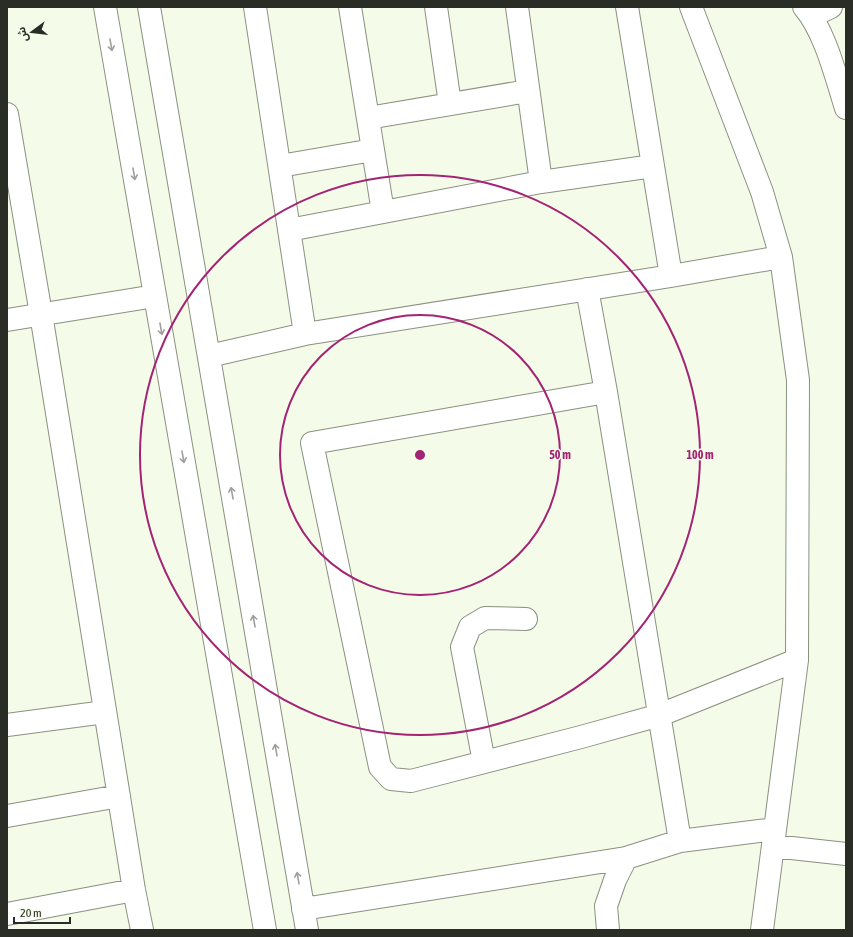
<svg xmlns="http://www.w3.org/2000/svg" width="853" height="937" font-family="'Asap Condensed','Noto Sans Arabic',sans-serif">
<rect width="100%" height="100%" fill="#f5fbe9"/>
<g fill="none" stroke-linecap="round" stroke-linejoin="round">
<defs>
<path id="minor" d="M 105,7 L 265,930
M 149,7 L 307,930
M 255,7 L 305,334
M 350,7 L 383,212
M 436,7 L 450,104
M 517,7 L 541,182
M 627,7 L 671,276
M 691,7 L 762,192 L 781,257 L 798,380 L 797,660 L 762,930
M 804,7 C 825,31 836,77 846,108
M 812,16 L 831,7
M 7,114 L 41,314 L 134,890 L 142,930
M 368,118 L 528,91
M 280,166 L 373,150
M 289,230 L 541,182 L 653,166
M 587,289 L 606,392 L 680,841
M 7,320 L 155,296
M 209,356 L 305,334 L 671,276 L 781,257
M 606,392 L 312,443 L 380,767 L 391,779 L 411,781 L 581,737 L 660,715 L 797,660
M 7,725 L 105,712
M 484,762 L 462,647 L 470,627 L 485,618 L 526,619
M 7,816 L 119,796
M 773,846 L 846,854
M 303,909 L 626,858
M 7,914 L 134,890
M 608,930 L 606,906 L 615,880 L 626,858 L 680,841 L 775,829"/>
</defs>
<use href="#minor" stroke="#8b9080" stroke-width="24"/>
<use href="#minor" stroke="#fff" stroke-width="22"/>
</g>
<defs><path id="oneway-shaft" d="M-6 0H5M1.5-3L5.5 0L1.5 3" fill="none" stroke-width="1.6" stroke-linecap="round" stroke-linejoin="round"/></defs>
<g stroke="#9fa09d">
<use href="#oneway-shaft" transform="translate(111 45) rotate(80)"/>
<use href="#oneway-shaft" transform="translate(134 174) rotate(80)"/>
<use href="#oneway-shaft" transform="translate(161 329) rotate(80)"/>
<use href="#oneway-shaft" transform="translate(183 457) rotate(80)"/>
<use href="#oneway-shaft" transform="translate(232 493) rotate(-100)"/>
<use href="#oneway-shaft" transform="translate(254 621) rotate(-100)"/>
<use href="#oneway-shaft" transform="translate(276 750) rotate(-100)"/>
<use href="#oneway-shaft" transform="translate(298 878) rotate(-100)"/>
</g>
<g fill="none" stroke="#a32374" stroke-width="2">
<circle cx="420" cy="455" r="140"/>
<circle cx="420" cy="455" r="280"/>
</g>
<circle cx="420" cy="455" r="6" fill="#a32374" stroke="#f5fbe9" stroke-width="2"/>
<g font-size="12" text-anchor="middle" font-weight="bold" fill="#a32374" stroke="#f5fbe9" stroke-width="3" stroke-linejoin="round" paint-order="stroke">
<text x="560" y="459">50 m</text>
<text x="700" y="459">100 m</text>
</g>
<rect width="853" height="937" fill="none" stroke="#2a2c26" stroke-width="16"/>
<g transform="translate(32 32) rotate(255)" stroke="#f5fbe9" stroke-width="3" paint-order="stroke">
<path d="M0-3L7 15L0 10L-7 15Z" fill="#2a2c26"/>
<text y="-6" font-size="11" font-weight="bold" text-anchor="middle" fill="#2a2c26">ش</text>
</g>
<path d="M14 917v6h56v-6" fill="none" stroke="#2a2c26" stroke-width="2"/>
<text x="20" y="917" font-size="12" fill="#2a2c26" stroke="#f5fbe9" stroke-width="3" paint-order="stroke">20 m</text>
</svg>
